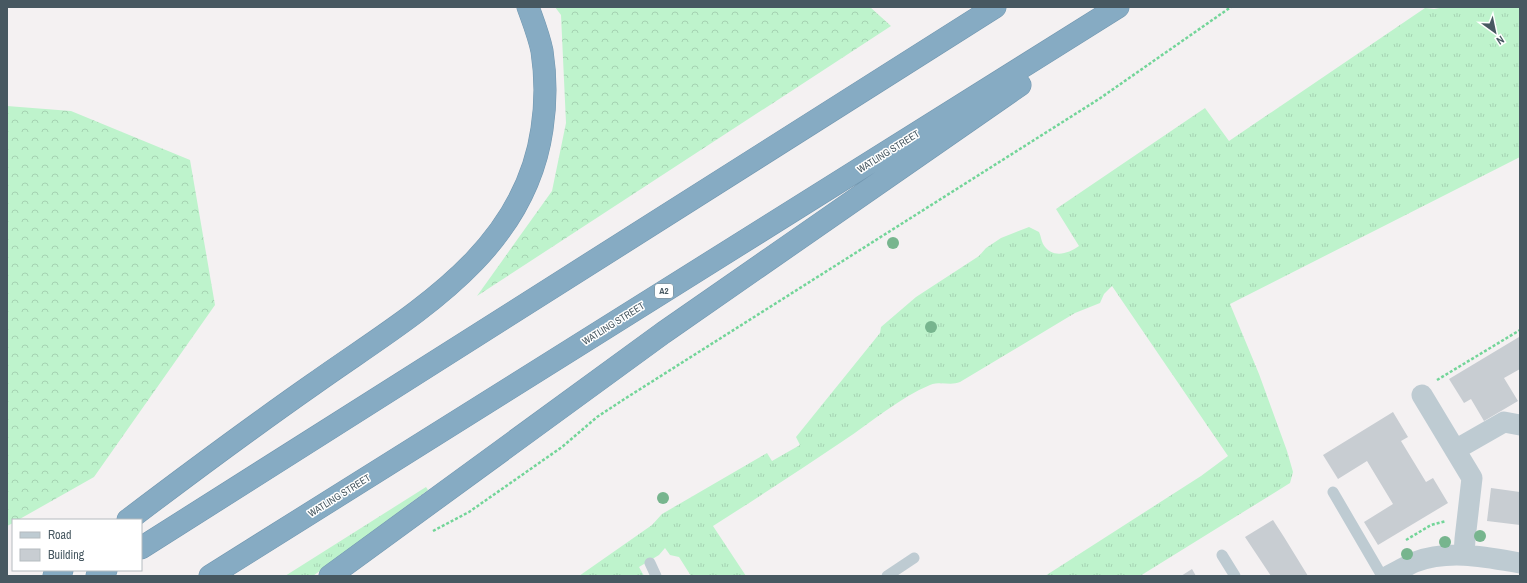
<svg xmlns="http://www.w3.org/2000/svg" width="1527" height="583" font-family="'Archivo Narrow',sans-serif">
<defs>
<pattern id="grass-tufts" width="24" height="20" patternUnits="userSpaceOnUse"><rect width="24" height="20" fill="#bef3cc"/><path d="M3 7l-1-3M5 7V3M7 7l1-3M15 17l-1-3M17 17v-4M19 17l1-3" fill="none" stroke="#a5d2b2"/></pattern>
<pattern id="forest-crowns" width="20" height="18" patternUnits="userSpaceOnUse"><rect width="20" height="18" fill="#bef3cc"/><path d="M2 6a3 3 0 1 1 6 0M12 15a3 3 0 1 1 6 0" fill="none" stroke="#a5d2b2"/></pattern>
</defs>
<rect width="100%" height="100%" fill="#f4f1f2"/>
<path fill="url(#grass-tufts)" d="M 1445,7 L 1520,7 L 1520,157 L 1230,304 L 1259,374 L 1287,451 L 1293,472 L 1290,483 L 1140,576 L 1045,576 L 1201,476 L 1228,456 L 1112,286 L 1104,294 L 1100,303 L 1075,313 L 960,382 C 951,386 941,381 930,385 C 899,398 872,422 843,441 C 800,470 757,498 713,526 L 746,576 L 691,576 L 679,557 L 670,555 L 665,548 L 659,555 L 639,567 L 644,576 L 579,576 L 652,525 L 662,514 L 767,453 L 772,461 L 800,445 L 796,437 L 880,333 L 881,327 L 916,297 L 979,256 L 986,248 L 1001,238 L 1029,227 L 1039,232 C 1041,236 1041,240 1043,244 C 1052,259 1068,254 1079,246 L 1056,209 L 1205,108 L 1229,141 L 1425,8 L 1434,9 Z
M 426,487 L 428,490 L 313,576 L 285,576 Z"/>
<path fill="url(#forest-crowns)" d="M 555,7 L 870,7 L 891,26 L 477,296 L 552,191 L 566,123 L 561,15 Z
M 7,106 L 71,111 L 190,160 L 215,305 L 94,477 L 18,520 L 13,520 L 13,523 L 7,526 Z"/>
<path fill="#c8cdd2" d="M 1519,337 L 1520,369 L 1504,378 L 1518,401 L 1484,421 L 1471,399 L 1464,403 L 1449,379 Z
M 1393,412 L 1408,437 L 1401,441 L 1426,482 L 1433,478 L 1448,503 L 1378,545 L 1364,522 L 1393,504 L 1367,461 L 1338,479 L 1323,455 Z
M 1491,488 L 1520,492 L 1520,525 L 1487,521 Z
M 1273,520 L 1284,537 L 1308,576 L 1271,576 L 1245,537 Z
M 1192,569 L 1196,576 L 1181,576 Z"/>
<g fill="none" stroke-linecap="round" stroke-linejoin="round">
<defs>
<path id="highway" d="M 128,520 C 190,473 252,427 315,383 C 409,316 524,255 542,129 C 546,103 546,77 542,51 C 539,36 533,21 528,7
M 141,548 L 995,7
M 54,576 L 62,570
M 97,576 L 106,570
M 210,576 L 1118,7
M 330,576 L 663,333 L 1020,85"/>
</defs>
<use href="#highway" stroke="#7196af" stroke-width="23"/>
<path stroke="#73d599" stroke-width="2.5" stroke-dasharray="3 2" stroke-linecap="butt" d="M 1437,380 L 1520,330
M 433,531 L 469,512 L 562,447 L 597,417 L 626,398 L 1099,99 L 1231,7
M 1406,540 L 1431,525 L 1446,521"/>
<path stroke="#becbd2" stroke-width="11" d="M 1333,492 L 1382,576
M 1222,555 L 1235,576
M 650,563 L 656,576
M 887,576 L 914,558"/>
<path stroke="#becbd2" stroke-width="21" d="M 1422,395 L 1472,478 L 1465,539 L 1464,555
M 1455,450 L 1504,422 L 1520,425
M 1388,576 C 1397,572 1406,566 1415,562 C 1449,549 1486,557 1520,563"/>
<use href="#highway" stroke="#86abc3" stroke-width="22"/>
</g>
<g fill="#77b58e">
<circle cx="893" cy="243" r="6"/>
<circle cx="931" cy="327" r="6"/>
<circle cx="663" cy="498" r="6"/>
<circle cx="1480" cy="536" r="6"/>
<circle cx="1445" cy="542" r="6"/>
<circle cx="1407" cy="554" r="6"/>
</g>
<g text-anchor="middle" stroke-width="3" stroke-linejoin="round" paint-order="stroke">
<rect fill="#fff" stroke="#7e8a90" stroke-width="1" x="655" y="284" width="18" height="14" rx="3"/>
<g font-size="9" font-weight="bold" fill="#475861">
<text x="664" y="294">A2</text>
</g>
<g font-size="10" fill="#475861" stroke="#fff">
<text transform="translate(888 151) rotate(-32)" y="4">WATLING STREET</text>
<text transform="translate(613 323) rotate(-32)" y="4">WATLING STREET</text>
<text transform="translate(339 495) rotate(-32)" y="4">WATLING STREET</text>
</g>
</g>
<rect width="1527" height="583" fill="none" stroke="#475861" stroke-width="16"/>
<rect x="12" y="519" width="130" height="52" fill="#ffffff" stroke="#b5bcc0"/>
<rect x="20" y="532" width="20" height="6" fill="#becbd2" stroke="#b5bcc0"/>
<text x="48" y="539" font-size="12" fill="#475861">Road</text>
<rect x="20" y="549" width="20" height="12" fill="#c8cdd2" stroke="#b5bcc0"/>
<text x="48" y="559" font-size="12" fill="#475861">Building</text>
<g transform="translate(1495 32) rotate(147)" stroke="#ffffff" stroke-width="3" paint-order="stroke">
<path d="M0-3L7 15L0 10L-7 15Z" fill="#475861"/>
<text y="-6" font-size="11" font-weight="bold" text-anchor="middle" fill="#475861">N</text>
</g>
</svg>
